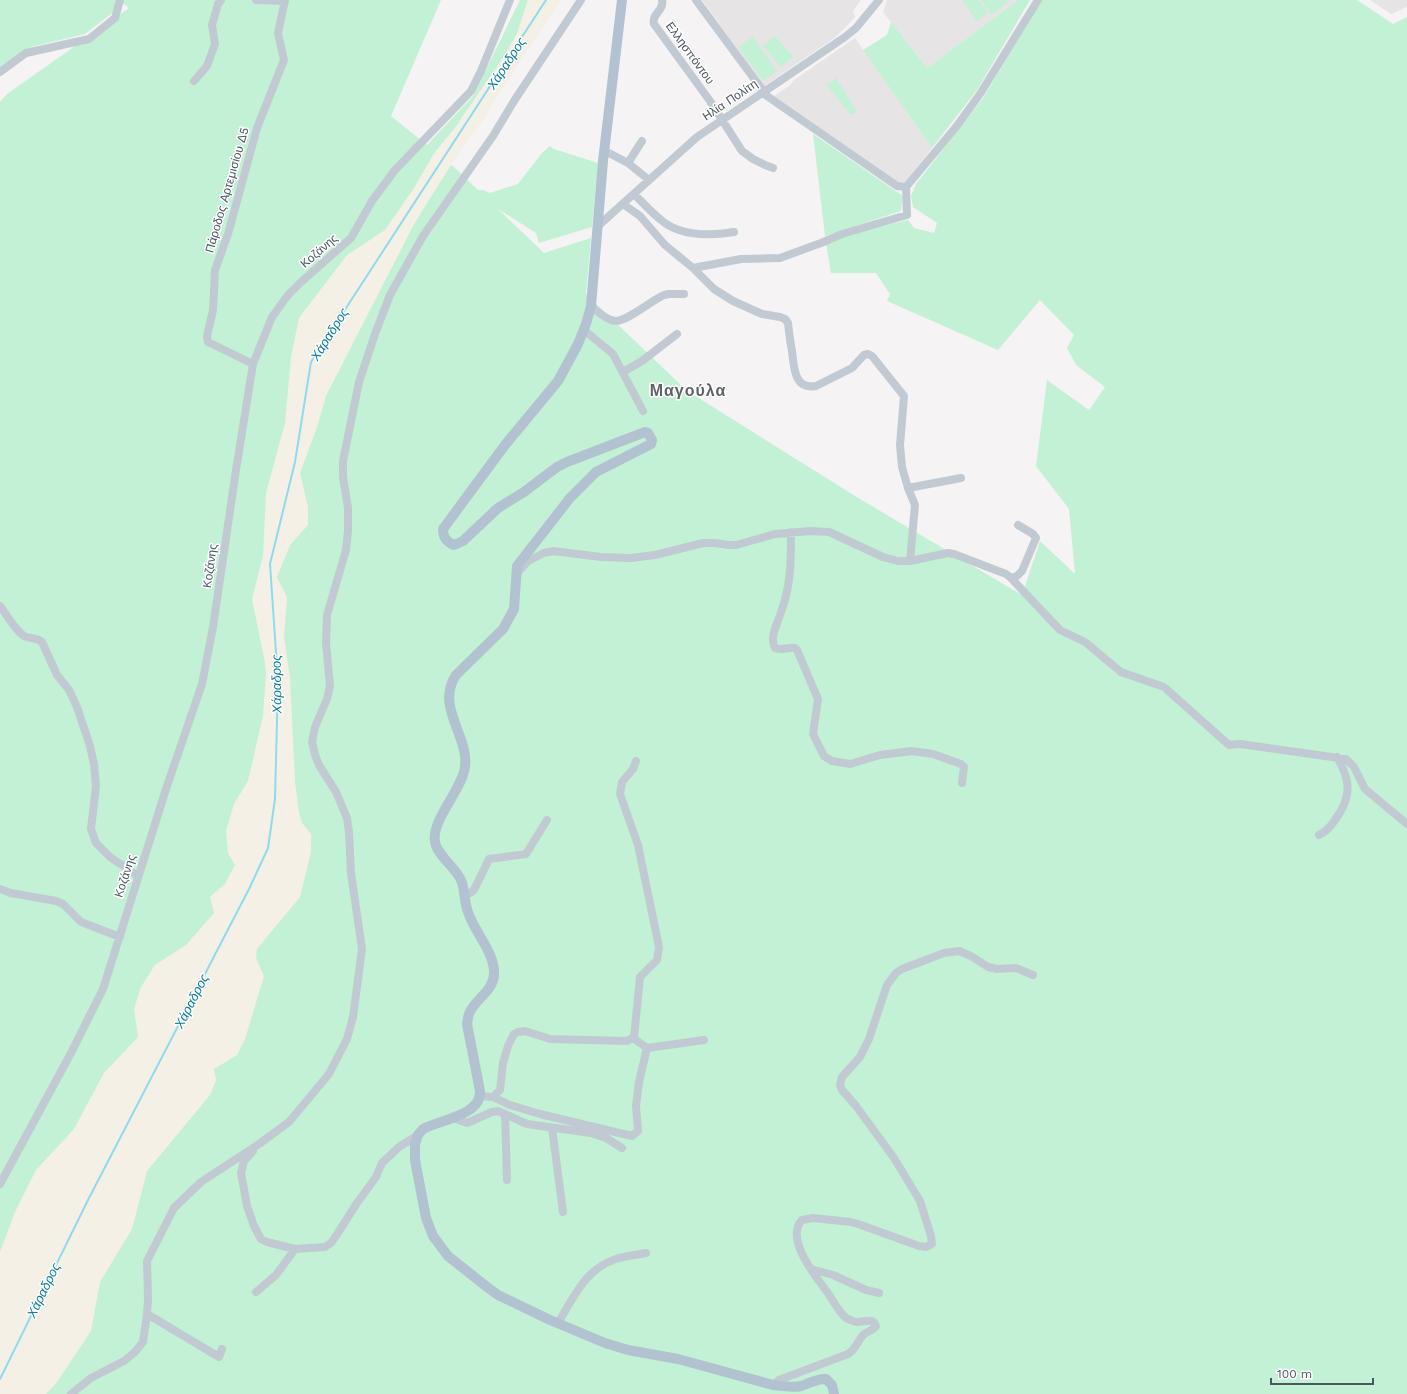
<svg xmlns="http://www.w3.org/2000/svg" width="1407" height="1394" font-family="'Work Sans',sans-serif">
<rect width="100%" height="100%" fill="#f5f3f3"/>
<path fill="#e6e4e5" d="M 702,0 L 861,0 L 853,11 L 855,17 L 836,37 L 764,86 Z
M 887,0 L 1018,0 L 927,68 L 883,12 Z
M 1370,0 L 1407,0 L 1407,7 L 1391,14 Z
M 855,38 L 932,148 L 906,181 L 903,183 L 898,183 L 774,96 L 789,86 L 794,80 Z"/>
<path fill="#c3f1d5" d="M 0,0 L 441,0 L 391,116 L 427,145 L 473,96 L 520,0 L 528,0 L 517,34 L 503,58 L 455,128 L 435,152 L 455,168 L 478,190 L 483,190 L 490,193 L 518,184 L 542,153 L 550,146 L 554,149 L 598,163 L 592,227 L 539,243 L 536,233 L 498,209 L 544,253 L 591,238 L 586,294 L 686,390 L 855,496 L 1022,595 L 1040,541 L 1075,574 L 1069,509 L 1036,466 L 1047,380 L 1089,410 L 1105,387 L 1076,365 L 1067,348 L 1074,335 L 1040,300 L 998,350 L 887,301 L 890,294 L 876,273 L 831,273 L 826,243 L 866,230 L 908,220 L 914,228 L 934,233 L 937,223 L 913,207 L 911,196 L 916,184 L 983,98 L 1042,0 L 1357,0 L 1393,24 L 1407,17 L 1407,1394 L 0,1394 L 0,102 L 7,94 L 129,8 L 124,4 L 85,34 L 31,47 L 18,54 L 0,67 Z
M 962,0 L 979,0 L 988,13 L 977,21 Z
M 981,0 L 1006,0 L 1008,3 L 991,15 Z
M 1018,0 L 1030,0 L 977,90 L 932,148 L 863,50 L 887,35 L 891,22 L 927,68 Z
M 775,36 L 793,57 L 781,67 L 763,46 Z
M 753,37 L 777,71 L 763,81 L 738,47 Z
M 836,78 L 856,110 L 856,112 L 853,114 L 850,114 L 827,85 Z
M 813,134 L 903,196 L 901,211 L 825,236 Z"/>
<path fill="#f5f0e5" d="M 528,0 L 562,0 L 521,59 L 481,123 L 455,159 L 432,195 L 413,226 L 326,396 L 317,427 L 300,473 L 308,507 L 308,525 L 290,545 L 277,577 L 287,597 L 284,636 L 290,678 L 295,782 L 299,813 L 302,823 L 311,834 L 311,852 L 300,897 L 257,949 L 256,958 L 264,976 L 245,1039 L 237,1055 L 214,1069 L 216,1080 L 210,1095 L 147,1171 L 132,1229 L 100,1282 L 91,1331 L 57,1382 L 46,1394 L 0,1394 L 0,1252 L 15,1212 L 36,1170 L 74,1129 L 104,1073 L 138,1037 L 134,1009 L 141,987 L 155,965 L 186,945 L 214,913 L 210,897 L 225,884 L 235,865 L 228,853 L 226,831 L 234,804 L 248,781 L 263,716 L 266,674 L 265,663 L 252,599 L 263,556 L 266,493 L 285,423 L 291,357 L 299,318 L 347,255 L 385,230 L 414,188 L 433,155 L 455,128 L 503,58 L 517,34 Z"/>
<g fill="none" stroke-linecap="round" stroke-linejoin="round">
<path stroke="#90daee" stroke-width="2" d="M 0,1379 L 88,1200 L 250,887 L 268,848 L 275,799 L 278,682 L 270,564 L 295,462 L 311,362 L 546,0"/>
<path stroke="#c1cad2" stroke-width="8" d="M 256,0 L 285,1
M 662,0 C 665,10 651,14 654,24 L 710,101 L 742,151 L 753,159 L 765,165 L 773,168
M 696,0 L 767,96 L 897,186 L 906,187
M 0,72 L 26,53 L 89,39 L 115,18 L 120,0
M 194,81 L 207,66 L 215,44 L 212,25 L 218,4 L 221,0
M 642,141 L 628,163 L 649,180
M 605,151 L 628,163
M 634,194 C 643,203 652,213 661,220 C 681,237 710,236 734,232
M 623,204 L 640,216 L 665,245 L 693,268 L 741,259 L 780,258 L 821,243 L 842,234 L 907,215 L 906,187 L 956,127 L 980,94 L 1038,0
M 598,226 L 697,137 L 845,37 L 856,28 L 879,0
M 693,268 L 714,289 L 733,301 L 762,314 L 780,317 L 785,319 L 788,323 C 789,332 790,341 792,351 C 794,367 794,390 816,386 L 852,368 L 864,355 L 868,354 L 872,356 L 904,396 L 900,445 L 902,467 L 908,488
M 591,306 C 597,311 606,320 615,321 C 626,322 652,300 664,295 L 669,294 L 684,294
M 584,330 L 613,354 L 643,411
M 253,364 L 208,342 L 207,336 L 213,310 L 215,270 L 228,234 L 257,128 L 284,60 L 278,33 L 285,0
M 623,372 L 642,361 L 677,334
M 791,532 C 791,560 791,586 781,612 C 778,623 769,637 775,648 C 781,651 788,647 795,648 L 797,650 L 818,699 L 813,734 L 824,756 L 832,761 L 850,764 L 880,755 L 912,751 L 933,754 L 961,764 L 964,767 L 962,783
M 910,561 L 915,505 L 908,488 L 961,478
M 518,572 L 528,561 L 544,553 L 553,551 L 601,557 L 631,558 L 655,555 L 703,543 L 715,543 L 728,545 L 736,545 L 775,534 L 810,531 L 829,532 L 883,557 L 898,561 L 910,561 L 948,553 L 954,554 L 1006,574 L 1011,578 L 1060,630 L 1085,642 L 1121,672 L 1164,687 L 1229,745 L 1240,744 L 1346,759 L 1354,767 L 1365,789 L 1407,824
M 1011,578 L 1017,576 L 1022,571 L 1036,538 L 1033,534 L 1018,525
M 0,606 C 8,616 14,629 24,636 C 30,639 36,637 42,642 L 57,675 L 69,690 L 77,707 L 90,746 L 94,764 L 96,786 L 91,829 L 96,843 L 110,857 L 138,876
M 1319,835 C 1326,832 1331,826 1335,820 C 1352,797 1351,781 1337,757
M 0,889 L 11,893 L 56,901 L 63,904 L 81,922 L 120,937
M 464,896 L 472,892 L 475,888 L 489,859 L 526,854 L 547,820
M 633,1038 L 647,1048 L 704,1040
M 480,1096 L 493,1097 L 510,1105 L 540,1114 L 632,1136 L 638,1131 L 636,1106 L 639,1082 L 647,1048
M 493,1097 L 500,1090 L 503,1063 L 508,1046 L 514,1034 L 518,1032 L 525,1031 L 550,1039 L 627,1041 L 634,1037 L 640,977 L 657,960 L 659,947 L 638,845 L 620,794 L 622,782 L 633,769 L 636,761
M 505,1114 L 507,1180
M 453,1118 L 467,1123 L 492,1112 L 498,1111 L 527,1124 L 591,1133 L 606,1138 L 622,1148
M 552,1128 L 563,1212
M 253,1151 L 244,1161 L 241,1173 L 247,1206 L 254,1226 L 261,1239 L 267,1242 L 295,1249 L 325,1247 L 331,1243 L 336,1236 L 357,1203 L 376,1177 L 382,1163 L 399,1147 L 418,1135
M 0,1184 L 71,1053 L 103,989 L 166,789 L 202,684 L 213,627 L 236,470 L 253,364 L 272,317 L 288,295 L 300,283 L 351,238 L 372,201 L 395,170 L 471,91 L 481,71 L 510,0
M 811,1269 L 833,1275 L 866,1290 L 879,1293
M 256,1292 L 276,1275 L 295,1249
M 147,1314 L 219,1357 L 222,1349
M 558,1323 C 574,1297 585,1269 616,1259 C 626,1256 636,1255 646,1253
M 773,1385 L 779,1380 L 848,1354 C 856,1349 857,1342 863,1335 C 867,1331 873,1331 876,1326 C 873,1317 865,1322 858,1322 C 854,1322 850,1320 846,1318 C 839,1312 833,1301 828,1293 C 817,1278 784,1239 802,1220 L 813,1218 L 851,1222 L 861,1225 L 919,1246 L 926,1247 L 932,1244 L 931,1236 L 920,1201 L 894,1158 L 856,1106 L 842,1090 L 840,1085 L 842,1077 L 860,1057 L 869,1039 L 887,985 L 896,973 L 902,969 L 944,953 L 959,951 L 971,956 L 988,967 L 997,969 L 1016,968 L 1033,975
M 71,1394 L 91,1378 L 124,1361 L 135,1352 L 143,1342 L 147,1314 L 148,1299 L 147,1261 L 174,1208 L 201,1182 L 259,1144 L 289,1122 L 329,1074 L 347,1039 L 353,1017 L 362,949 L 351,873 L 349,832 L 347,818 L 336,792 L 319,765 L 315,755 L 312,742 L 315,727 L 327,699 L 330,686 L 326,643 L 327,615 L 346,550 L 348,531 L 348,508 L 343,477 L 343,461 L 359,382 L 375,334 L 390,295 L 423,236 L 493,136 L 514,101 L 581,0"/>
<path stroke="#b3c2d1" stroke-width="10" d="M 622,0 L 603,161 L 591,306 L 586,324 L 578,344 L 558,381 L 505,445 L 443,529 C 443,537 446,542 454,545 L 463,541 L 498,508 L 524,492 L 557,467 L 567,462 L 645,432 L 648,433 L 652,440 L 651,444 L 596,472 L 570,498 L 517,566 L 514,609 L 503,629 L 456,675 C 435,707 469,735 465,767 C 462,790 431,820 435,842 C 437,855 455,867 461,880 C 465,889 464,902 468,912 C 474,931 494,952 494,972 C 495,989 478,997 471,1010 C 468,1014 468,1019 467,1024 L 480,1091 C 482,1115 439,1120 423,1129 L 418,1135 L 415,1144 L 415,1160 L 426,1218 L 433,1236 L 448,1256 L 487,1287 L 498,1295 L 550,1320 L 605,1343 L 628,1350 L 678,1359 L 773,1385 C 782,1386 792,1388 801,1386 C 810,1383 818,1378 826,1379 L 832,1385 L 834,1394"/>
</g>
<g text-anchor="middle" stroke-width="3" stroke-linejoin="round" paint-order="stroke">
<g font-size="12" fill="#4a5661" stroke="#fff">
<text transform="translate(690 53) rotate(54)" y="4">Ελλησπόντου</text>
<text transform="translate(730 100) rotate(-34)" y="4">Ηλία Πολίτη</text>
<text transform="translate(227 190) rotate(-74)" y="4">Πάροδος Αρτεμισίου Δ5</text>
<text transform="translate(319 251) rotate(-41)" y="4">Κοζάνης</text>
<text transform="translate(210 566) rotate(-82)" y="4">Κοζάνης</text>
<text transform="translate(125 876) rotate(-72)" y="4">Κοζάνης</text>
</g>
<g font-size="13" font-style="italic" fill="#0c7c9b" stroke="#fff">
<text transform="translate(506 63) rotate(-57)" y="5">Χάραδρος</text>
<text transform="translate(329 334) rotate(-58)" y="5">Χάραδρος</text>
<text transform="translate(276 684) rotate(-91)" y="5">Χάραδρος</text>
<text transform="translate(191 1001) rotate(-63)" y="5">Χάραδρος</text>
<text transform="translate(43 1290) rotate(-64)" y="5">Χάραδρος</text>
</g>
<g font-size="16" font-weight="bold" letter-spacing="1" fill="#5f6368" stroke="#fff">
<text x="688" y="396">Μαγούλα</text>
</g>
</g>
<path d="M1271 1378v6h102v-6" fill="none" stroke="#4a5661" stroke-width="2"/>
<text x="1277" y="1378" font-size="12" fill="#4a5661" stroke="#ffffff" stroke-width="3" paint-order="stroke">100 m</text>
</svg>
